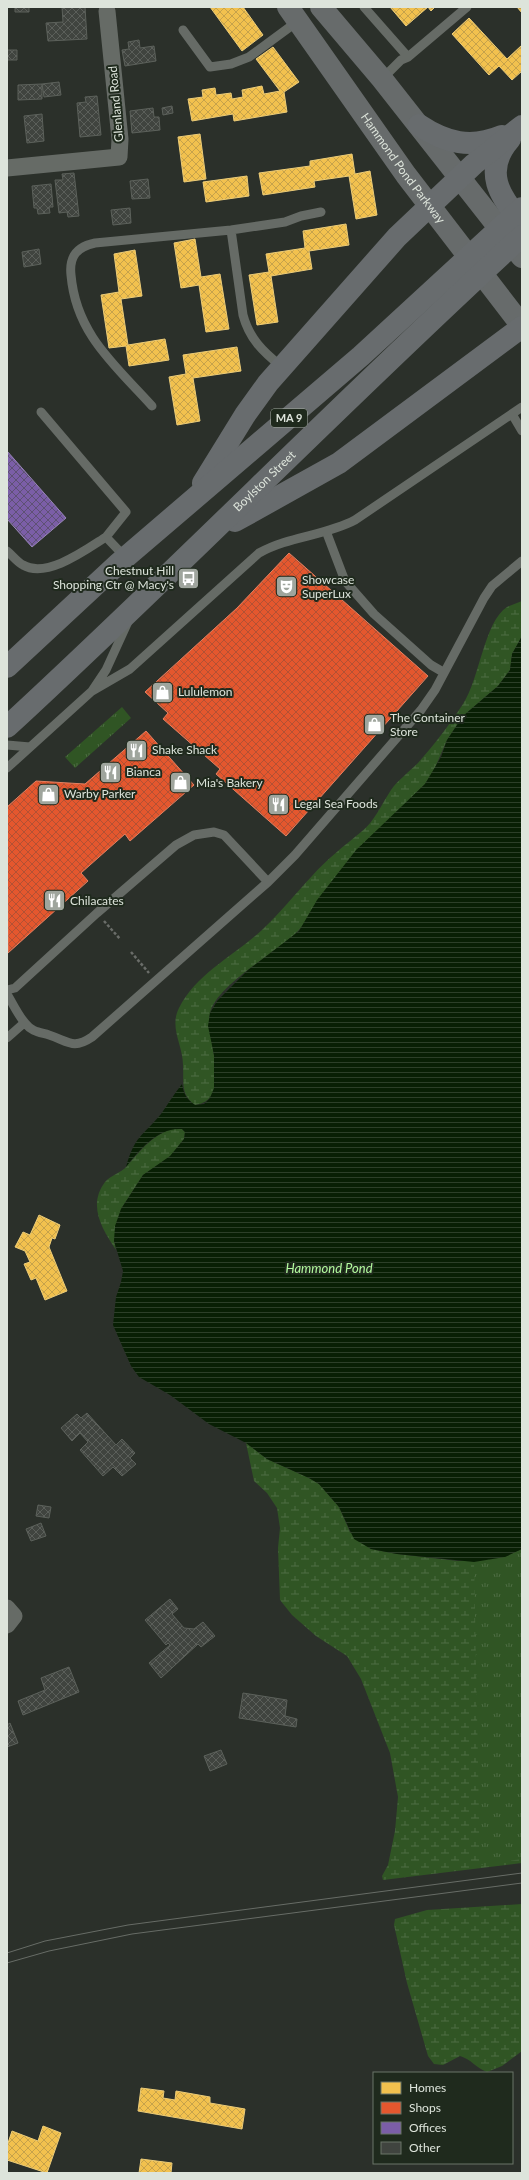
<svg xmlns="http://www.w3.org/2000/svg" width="529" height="2180" font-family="Lato,sans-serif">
<defs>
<pattern id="wetland-marsh" width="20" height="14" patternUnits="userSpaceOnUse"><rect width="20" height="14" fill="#305524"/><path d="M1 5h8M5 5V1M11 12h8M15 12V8" fill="none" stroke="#4e6d43"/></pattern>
<pattern id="park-tufts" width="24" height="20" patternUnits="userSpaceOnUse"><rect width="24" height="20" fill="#305524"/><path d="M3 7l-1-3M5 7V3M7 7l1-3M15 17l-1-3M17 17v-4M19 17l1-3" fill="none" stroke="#4e6d43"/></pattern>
<pattern id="water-rules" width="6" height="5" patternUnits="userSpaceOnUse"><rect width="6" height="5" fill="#081f04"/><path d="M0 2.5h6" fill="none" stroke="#2c3f28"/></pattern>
<pattern id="homes-cross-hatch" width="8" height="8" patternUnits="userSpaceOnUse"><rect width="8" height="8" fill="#f2c14e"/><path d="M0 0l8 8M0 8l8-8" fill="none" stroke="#c6a24b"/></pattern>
<pattern id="shops-cross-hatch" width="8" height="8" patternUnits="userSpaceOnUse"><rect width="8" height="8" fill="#e4572e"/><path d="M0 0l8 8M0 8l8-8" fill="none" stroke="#b35134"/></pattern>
<pattern id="offices-cross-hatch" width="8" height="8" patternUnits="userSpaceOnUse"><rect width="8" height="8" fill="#7b5ea7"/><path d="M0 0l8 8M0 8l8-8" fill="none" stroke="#5e5174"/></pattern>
<pattern id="building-cross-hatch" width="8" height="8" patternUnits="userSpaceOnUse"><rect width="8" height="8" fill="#40443f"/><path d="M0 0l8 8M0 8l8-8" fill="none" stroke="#5b5f5a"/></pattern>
</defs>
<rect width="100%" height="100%" fill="#2b302a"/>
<path fill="url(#wetland-marsh)" d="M 522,601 L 522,636 L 512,654 L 510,670 L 498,686 L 463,716 L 447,740 L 434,770 L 425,784 L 411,798 L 309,917 C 305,921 302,927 298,931 C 279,951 216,985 210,1013 C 205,1037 234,1100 195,1105 C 180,1095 184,1081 183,1065 C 183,1045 169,1028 179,1008 C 197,973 234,956 262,930 C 280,913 295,894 312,876 C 327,859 344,846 361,832 C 375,821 381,805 391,790 C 398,780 409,772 418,763 C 434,745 450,724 463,704 C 480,678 484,622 507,607 C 512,605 517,603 522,601 Z
M 175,1128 L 182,1129 L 185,1132 L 184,1139 L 170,1157 L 143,1175 L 121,1209 L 114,1241 L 116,1250 C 103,1230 87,1206 105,1182 C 111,1175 121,1173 127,1166 C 141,1150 153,1134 175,1128 Z
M 246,1443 L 267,1459 L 309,1478 L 319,1484 L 339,1507 L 350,1532 L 371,1549 L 397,1554 L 458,1561 L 505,1557 L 522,1549 L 522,1863 L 383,1880 L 382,1876 L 388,1865 L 395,1831 L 398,1797 L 390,1753 L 361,1679 L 347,1656 L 316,1636 L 292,1615 L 280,1600 L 278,1548 L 280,1528 L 277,1508 L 267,1493 L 254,1481 Z
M 522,1904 L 522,2051 L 502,2066 L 487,2072 C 476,2068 471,2059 460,2056 L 443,2065 L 434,2064 L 428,2056 L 407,1983 L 394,1925 L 395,1919 L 427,1910 Z"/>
<path fill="url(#park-tufts)" d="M 122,707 L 131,718 L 75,768 L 65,757 Z
M 522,1549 L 522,1859 L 480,1865 L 474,1562 L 505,1557 Z"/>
<path fill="url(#water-rules)" d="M 522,636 L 522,1549 L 505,1557 L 474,1562 L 397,1554 L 371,1549 L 354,1539 L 339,1507 L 319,1484 L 309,1478 L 267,1459 L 246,1443 L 209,1424 L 170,1395 L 139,1377 L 131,1366 L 113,1325 L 116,1297 L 121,1282 L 123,1271 L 114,1241 L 115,1226 L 121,1209 L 143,1175 L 170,1156 L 184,1139 L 185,1132 L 182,1129 C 158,1127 139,1150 126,1167 C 135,1135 142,1137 161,1114 C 168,1104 174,1094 182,1084 C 184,1094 186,1099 195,1105 L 204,1104 L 210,1098 L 214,1088 L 214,1055 L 208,1026 L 210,1013 L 217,1001 L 248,970 L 299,931 L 317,900 L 356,850 L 425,784 L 441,757 L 447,740 L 463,716 L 498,686 L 510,670 L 512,654 Z"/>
<path fill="url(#homes-cross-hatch)" stroke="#eccc78" d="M 210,7 L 243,7 L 263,35 L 242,51 Z
M 390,7 L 435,7 L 431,11 L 428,7 L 406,26 Z
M 517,7 L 522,7 L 522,13 Z
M 469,18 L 507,59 L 522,45 L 522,71 L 512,80 L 499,66 L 489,75 L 452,34 Z
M 273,47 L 299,82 L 284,92 L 287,112 L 234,121 L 233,114 L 192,121 L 188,99 L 203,97 L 202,90 L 215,88 L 216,95 L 231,93 L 232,99 L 243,97 L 242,90 L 262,86 L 264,94 L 280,91 L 256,59 Z
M 200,134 L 206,179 L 184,182 L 178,137 Z
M 352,154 L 355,174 L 370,171 L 377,215 L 356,219 L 349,176 L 314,181 L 315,187 L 263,195 L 259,173 L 310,166 L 310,161 Z
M 247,176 L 249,196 L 206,202 L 203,182 Z
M 346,224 L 349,245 L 309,251 L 312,269 L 271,276 L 278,322 L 257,325 L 249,275 L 269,272 L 266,254 L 305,248 L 303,231 Z
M 195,239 L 201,277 L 220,274 L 229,329 L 206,332 L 199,285 L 181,288 L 174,243 Z
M 135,250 L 142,296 L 121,299 L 128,345 L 165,339 L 169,360 L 129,366 L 126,346 L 109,348 L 101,295 L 119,292 L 114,254 Z
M 237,347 L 241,371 L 193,378 L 200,421 L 177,425 L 169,377 L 186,374 L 183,355 Z
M 39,1215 L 60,1225 L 55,1239 L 52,1238 L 49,1247 L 67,1291 L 45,1300 L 36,1278 L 31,1280 L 24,1264 L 30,1262 L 25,1251 L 15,1247 L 23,1232 L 30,1235 Z
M 141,2088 L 164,2091 L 163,2098 L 175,2100 L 176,2091 L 210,2097 L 210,2103 L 245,2109 L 242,2129 L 138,2111 Z
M 43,2126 L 61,2133 L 47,2173 L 7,2160 L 7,2146 L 12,2131 L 38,2141 Z
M 141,2159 L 172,2163 L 171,2173 L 139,2173 Z"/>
<path fill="url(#shops-cross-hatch)" stroke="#e28162" d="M 289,553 L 428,676 L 286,836 L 216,774 L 220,769 L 163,719 L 168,713 L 145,692 L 237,608 Z
M 146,731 L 194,785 L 130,841 L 125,834 L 81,873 L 88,881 L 8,953 L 7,807 L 36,781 L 85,784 Z"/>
<path fill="url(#offices-cross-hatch)" stroke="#9886b7" d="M 7,451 L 66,518 L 32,547 L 7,519 Z"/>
<path fill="url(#building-cross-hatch)" stroke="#5c615b" d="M 15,7 L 29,7 L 29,12 L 15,12 Z
M 62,7 L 85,7 L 87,39 L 48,41 L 46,23 L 63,22 Z
M 139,40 L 140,48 L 154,46 L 156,61 L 125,66 L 122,50 L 129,49 L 128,42 Z
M 7,50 L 17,50 L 17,60 L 7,60 Z
M 59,82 L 61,95 L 44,97 L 42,84 Z
M 42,84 L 42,99 L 18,100 L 18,85 Z
M 97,96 L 101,135 L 80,137 L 77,103 L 86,102 L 85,97 Z
M 172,106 L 173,113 L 163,115 L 162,108 Z
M 153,108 L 154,117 L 159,117 L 160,130 L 132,133 L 130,111 Z
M 42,114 L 44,141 L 27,143 L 24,116 Z
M 74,173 L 79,216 L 68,217 L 67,212 L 59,213 L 55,180 L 63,180 L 62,174 Z
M 148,179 L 150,198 L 132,199 L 130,181 Z
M 51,184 L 53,207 L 49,207 L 50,213 L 38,214 L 37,208 L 34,208 L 32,186 Z
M 130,208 L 131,223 L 113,225 L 111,210 Z
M 39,249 L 41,264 L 24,267 L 22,252 Z
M 87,1413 L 116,1445 L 122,1439 L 135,1453 L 130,1458 L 136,1464 L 122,1476 L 113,1467 L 103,1476 L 80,1450 L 88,1442 L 80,1433 L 72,1441 L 61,1428 L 77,1414 L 81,1418 Z
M 38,1505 L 51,1507 L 49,1518 L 36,1516 Z
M 41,1523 L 46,1536 L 31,1541 L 26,1529 Z
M 170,1599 L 178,1609 L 172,1614 L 184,1628 L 194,1629 L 203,1622 L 215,1636 L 201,1647 L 198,1644 L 161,1678 L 149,1663 L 170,1645 L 168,1643 L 166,1645 L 145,1620 Z
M 69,1667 L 79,1692 L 23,1715 L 18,1701 L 45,1690 L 41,1678 Z
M 243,1693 L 287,1700 L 285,1716 L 297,1719 L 296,1727 L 239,1718 Z
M 10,1723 L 18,1743 L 7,1747 L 7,1725 Z
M 221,1750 L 227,1764 L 210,1771 L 204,1756 Z"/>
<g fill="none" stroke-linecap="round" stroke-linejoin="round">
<path stroke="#6a6d69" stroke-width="2.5" stroke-dasharray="3 2" stroke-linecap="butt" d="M 104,921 L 120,939
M 131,952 L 149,973"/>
<path stroke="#666b66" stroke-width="9" d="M 364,7 L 408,57
M 183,30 L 210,67 L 231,64 L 249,57 L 298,21
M 382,79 L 401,60 L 408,57 L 467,7
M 231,230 L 243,315 C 249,338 263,352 281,366
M 152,406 C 115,365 76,334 71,275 C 69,257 76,247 95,243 L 231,230 L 285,222 L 301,216 L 321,212
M 41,412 L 126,512 L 106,537 L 126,558
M 512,414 L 522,431
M 326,531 L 345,581 L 374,614 L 431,665 L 443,672
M 7,551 C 12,555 17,562 23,565 C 47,579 87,549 106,537
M 92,691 L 130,669 L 259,553 C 289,536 325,536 355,520 L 522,407
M 7,745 L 30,747
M 7,768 L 92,691 L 106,670 L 127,624
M 7,990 L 15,988 L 97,913 L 176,845 L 194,835 L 214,832 L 224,835 L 268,882
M 7,994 C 13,1004 18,1015 25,1023 C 32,1032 39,1032 49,1035 C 68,1041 73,1050 92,1037 L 268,882 L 295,855 L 421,710 L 435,690 L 484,598 L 492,586 L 522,561
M 7,1038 L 24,1023"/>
<path stroke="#666b66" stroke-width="17" d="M 7,168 L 119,157 L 120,139 L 107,11
M 7,1608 L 14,1616 L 7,1625"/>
<g stroke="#676b6b" stroke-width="22">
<path id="s1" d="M 288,7 L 406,175 L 522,326"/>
<path d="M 321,7 L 382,79 L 522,257"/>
</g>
<g stroke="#686c6e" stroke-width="22">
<path d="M 419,125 C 446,143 471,149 502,136"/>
<path d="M 510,139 C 482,171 500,197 522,223"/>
<path d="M 203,483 L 245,415 L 268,383 L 397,237 L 474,164 L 522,126"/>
<path d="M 235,521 L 339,463 L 522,327"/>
<path d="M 7,667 L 119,563 L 361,356 L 522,208"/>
<path id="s2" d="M 7,727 C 182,566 347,396 522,236"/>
</g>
<path stroke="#676c66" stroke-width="1" d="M 7,1953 L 45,1941 L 128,1925 L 522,1873
M 7,1963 L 49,1951 L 132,1934 L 522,1883"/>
</g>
<defs>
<symbol id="bus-square" viewBox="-11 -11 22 22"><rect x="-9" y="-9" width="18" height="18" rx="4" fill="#9fa59d" stroke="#1f2a1d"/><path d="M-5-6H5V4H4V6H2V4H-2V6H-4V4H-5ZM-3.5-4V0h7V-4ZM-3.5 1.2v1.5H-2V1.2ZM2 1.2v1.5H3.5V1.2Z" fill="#fff"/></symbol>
<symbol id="theatre-square" viewBox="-11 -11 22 22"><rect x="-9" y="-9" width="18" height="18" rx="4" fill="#9fa59d" stroke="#1f2a1d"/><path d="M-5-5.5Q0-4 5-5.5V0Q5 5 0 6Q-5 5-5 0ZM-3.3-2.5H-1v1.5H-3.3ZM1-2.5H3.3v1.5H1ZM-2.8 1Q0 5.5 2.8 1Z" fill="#fff"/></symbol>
<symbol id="shop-square" viewBox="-11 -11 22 22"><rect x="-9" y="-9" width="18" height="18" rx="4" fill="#9fa59d" stroke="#1f2a1d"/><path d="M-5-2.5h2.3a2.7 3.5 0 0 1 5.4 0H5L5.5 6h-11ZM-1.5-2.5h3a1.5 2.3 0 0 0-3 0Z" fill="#fff"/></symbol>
<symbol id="restaurant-square" viewBox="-11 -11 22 22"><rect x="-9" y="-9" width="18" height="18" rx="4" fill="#9fa59d" stroke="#1f2a1d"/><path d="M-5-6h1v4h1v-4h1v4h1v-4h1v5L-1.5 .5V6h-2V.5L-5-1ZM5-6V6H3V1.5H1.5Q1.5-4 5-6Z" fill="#fff"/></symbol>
</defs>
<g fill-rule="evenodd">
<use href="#bus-square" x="176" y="566" width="25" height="25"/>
<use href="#theatre-square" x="274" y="574" width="25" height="25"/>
<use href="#shop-square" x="150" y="680" width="25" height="25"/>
<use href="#shop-square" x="362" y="712" width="25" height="25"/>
<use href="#restaurant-square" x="124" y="738" width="25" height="25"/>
<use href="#restaurant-square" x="98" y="760" width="25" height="25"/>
<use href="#shop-square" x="168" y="770" width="25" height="25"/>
<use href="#shop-square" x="36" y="782" width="25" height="25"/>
<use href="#restaurant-square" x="266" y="792" width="25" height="25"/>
<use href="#restaurant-square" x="42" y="888" width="25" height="25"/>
</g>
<g text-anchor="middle" stroke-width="4" stroke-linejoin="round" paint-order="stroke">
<rect fill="#1f2a1d" stroke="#a4aca2" stroke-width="1" x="271" y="409" width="36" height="18" rx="3"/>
<g font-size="11" font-weight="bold" fill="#dde4db">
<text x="289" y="422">MA 9</text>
</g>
<g font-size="12" fill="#dde4db" stroke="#1f2a1d">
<text transform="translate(116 104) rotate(-95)" y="4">Glenland Road</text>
<text dy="4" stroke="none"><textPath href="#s1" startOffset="198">Hammond Pond Parkway</textPath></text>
<text dy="4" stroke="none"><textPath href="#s2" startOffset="356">Boylston Street</textPath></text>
</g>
<g font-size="12" fill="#dde4db" stroke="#1f2a1d" text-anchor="start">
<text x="174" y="575" text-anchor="end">Chestnut Hill<tspan x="174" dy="14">Shopping Ctr @ Macy's</tspan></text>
<text x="302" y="584">Showcase<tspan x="302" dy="14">SuperLux</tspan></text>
<text x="178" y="696">Lululemon</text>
<text x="390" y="722">The Container<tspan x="390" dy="14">Store</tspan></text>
<text x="152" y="754">Shake Shack</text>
<text x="126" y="776">Bianca</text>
<text x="196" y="787">Mia's Bakery</text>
<text x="64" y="798">Warby Parker</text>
<text x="294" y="808">Legal Sea Foods</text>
<text x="70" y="905">Chilacates</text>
</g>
<g font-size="13" font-style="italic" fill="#b2f99e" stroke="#1f2a1d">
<text x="329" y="1273">Hammond Pond</text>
</g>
</g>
<rect width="529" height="2180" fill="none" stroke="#dde4db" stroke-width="16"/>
<rect x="373" y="2072" width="140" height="92" fill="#1f2a1d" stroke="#6b7469"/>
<rect x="381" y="2082" width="20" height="12" fill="#f2c14e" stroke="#6b7469"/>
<text x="409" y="2092" font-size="12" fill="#dde4db">Homes</text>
<rect x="381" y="2102" width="20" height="12" fill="#e4572e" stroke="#6b7469"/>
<text x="409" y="2112" font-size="12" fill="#dde4db">Shops</text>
<rect x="381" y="2122" width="20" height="12" fill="#7b5ea7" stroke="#6b7469"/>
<text x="409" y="2132" font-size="12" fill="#dde4db">Offices</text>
<rect x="381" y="2142" width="20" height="12" fill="#40443f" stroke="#6b7469"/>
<text x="409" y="2152" font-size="12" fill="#dde4db">Other</text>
</svg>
